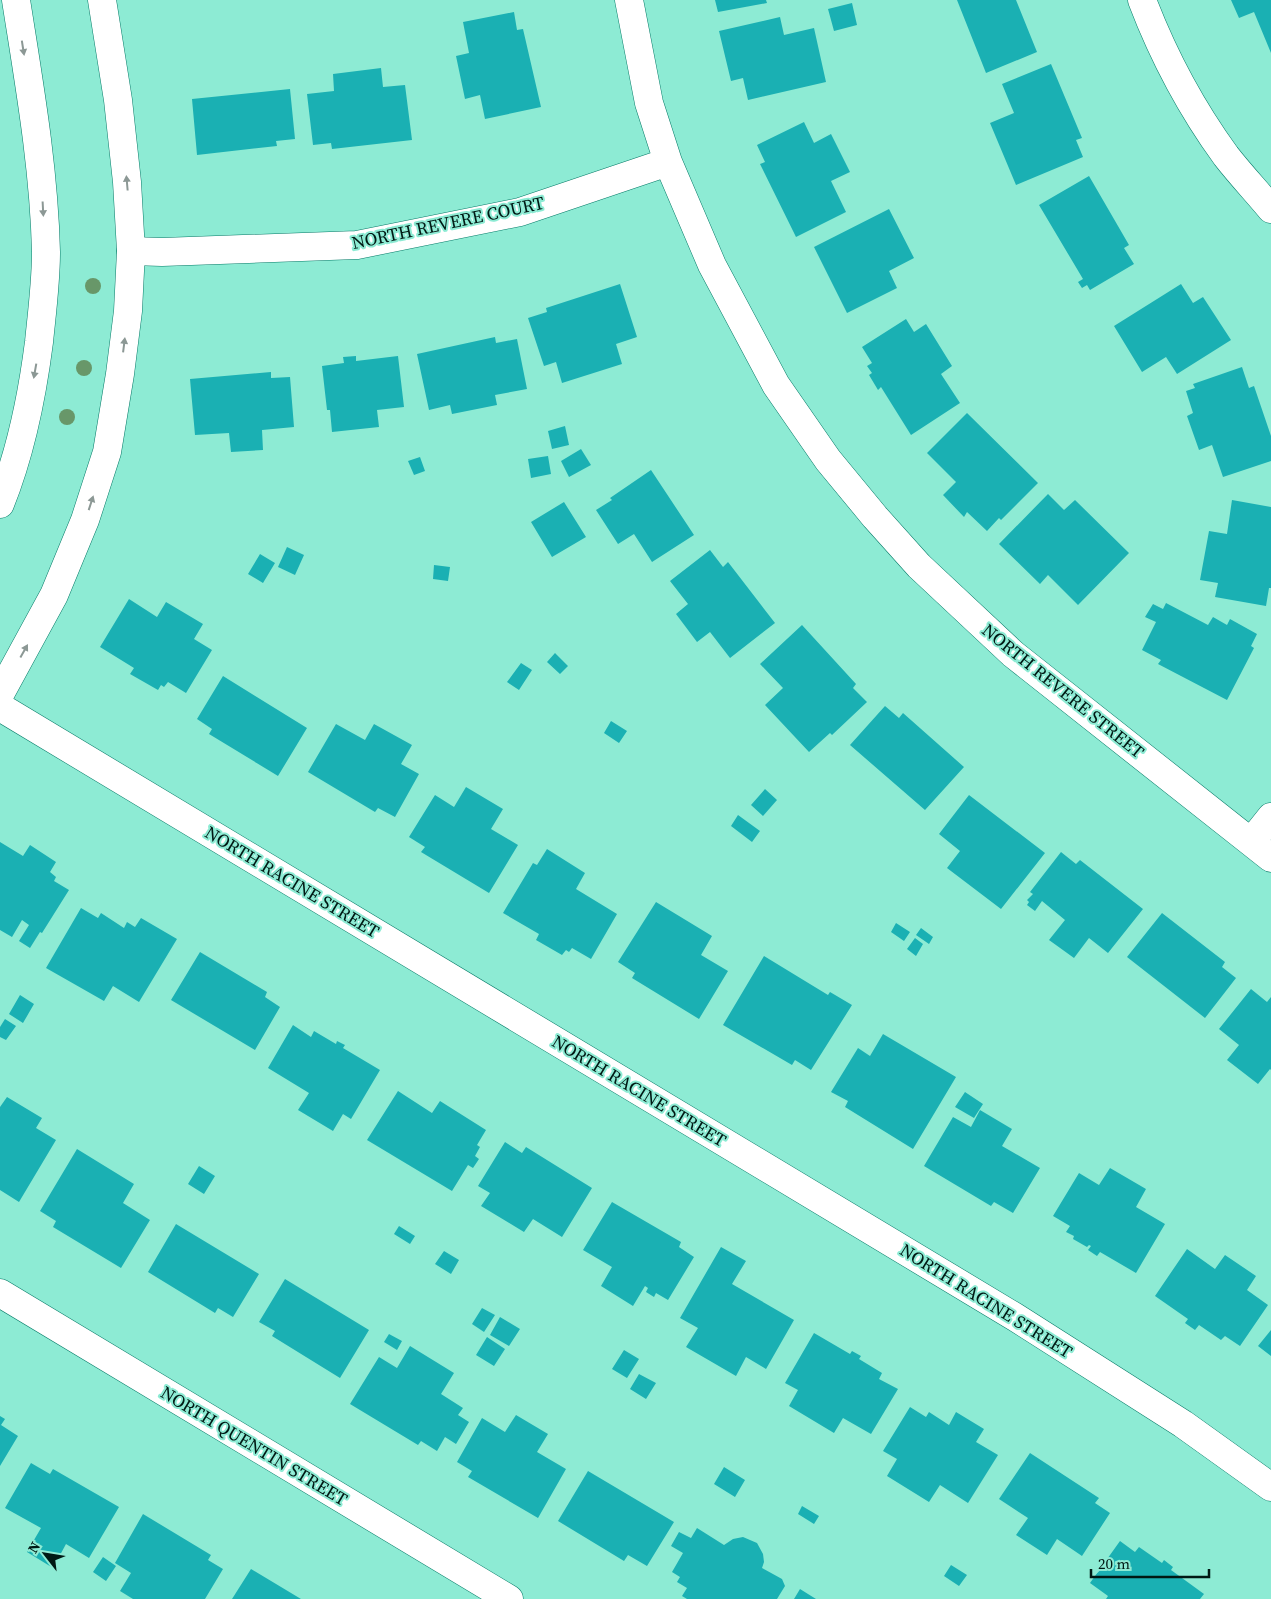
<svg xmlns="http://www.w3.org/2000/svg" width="1271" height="1599" font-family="'Source Serif 4',serif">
<rect width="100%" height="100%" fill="#8debd4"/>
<path fill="#1ab0b3" d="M 715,0 L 766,0 L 767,3 L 718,12 Z
M 957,0 L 1016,0 L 1037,52 L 986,73 Z
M 1231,0 L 1271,0 L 1271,53 L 1254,12 L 1239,18 Z
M 852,3 L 857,25 L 834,31 L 828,9 Z
M 514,12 L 517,30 L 523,29 L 541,107 L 485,119 L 480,95 L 465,99 L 456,56 L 469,53 L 463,22 Z
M 780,17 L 784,35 L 814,28 L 826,82 L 748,100 L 743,78 L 731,81 L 719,31 Z
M 1051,64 L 1082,138 L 1076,140 L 1083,157 L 1016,185 L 990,123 L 1014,113 L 1002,84 Z
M 381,68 L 383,87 L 405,85 L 412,140 L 332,149 L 331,143 L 313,145 L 307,94 L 334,91 L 333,74 Z
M 290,89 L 295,139 L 276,141 L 277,146 L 197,155 L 192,99 Z
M 804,122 L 814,143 L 831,134 L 850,172 L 831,181 L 846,212 L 796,237 L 760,164 L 765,162 L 757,145 Z
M 1089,176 L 1129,245 L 1124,248 L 1134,264 L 1090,290 L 1087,285 L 1082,288 L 1078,282 L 1083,279 L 1039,205 Z
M 889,209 L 914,258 L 889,271 L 897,288 L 847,313 L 814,247 Z
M 620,284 L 637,337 L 616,344 L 622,364 L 562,383 L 556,362 L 544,366 L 528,318 L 547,312 L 546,308 Z
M 1181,284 L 1193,303 L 1203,297 L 1231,340 L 1177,374 L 1166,357 L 1142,372 L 1114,326 Z
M 906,319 L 914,332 L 926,324 L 952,366 L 941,374 L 960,403 L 911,435 L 881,387 L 878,390 L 869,375 L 872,373 L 867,366 L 872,363 L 862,347 Z
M 495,337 L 496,343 L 517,339 L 527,389 L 495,395 L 497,405 L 452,414 L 450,405 L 429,410 L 417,354 Z
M 356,356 L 356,361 L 398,356 L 404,407 L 377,410 L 379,427 L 332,432 L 330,410 L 327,410 L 322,366 L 344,363 L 343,357 Z
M 1242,367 L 1249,388 L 1254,386 L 1271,436 L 1271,461 L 1223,477 L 1212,445 L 1199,450 L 1187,416 L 1193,413 L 1186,391 L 1195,388 L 1193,384 Z
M 271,372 L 271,378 L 290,377 L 294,427 L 262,430 L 263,450 L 231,452 L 229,433 L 195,435 L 190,379 Z
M 967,413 L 1038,483 L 1001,520 L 999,518 L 987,531 L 967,512 L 964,517 L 943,495 L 956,482 L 927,453 Z
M 565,426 L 569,445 L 552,449 L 548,431 Z
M 581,449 L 591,465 L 569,477 L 561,461 Z
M 548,456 L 551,474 L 531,478 L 528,459 Z
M 420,457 L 425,471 L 414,475 L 408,461 Z
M 651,470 L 694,535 L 652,562 L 634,534 L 618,544 L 596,510 L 612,500 L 610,498 Z
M 1048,494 L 1064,510 L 1075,500 L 1129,553 L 1078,605 L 1048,575 L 1040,584 L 999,544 Z
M 1232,500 L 1271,507 L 1271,588 L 1269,588 L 1266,606 L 1215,597 L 1218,583 L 1200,580 L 1209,531 L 1227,534 Z
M 564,502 L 586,537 L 552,557 L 531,522 Z
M 287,547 L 304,555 L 295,575 L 278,567 Z
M 710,550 L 723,567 L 728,562 L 775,623 L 730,658 L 710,632 L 697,642 L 676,614 L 688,604 L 670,581 Z
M 260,554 L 275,563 L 263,583 L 248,574 Z
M 434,565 L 450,567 L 448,581 L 433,579 Z
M 129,599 L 157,617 L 166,602 L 203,624 L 194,639 L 212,650 L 186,693 L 168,682 L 164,687 L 161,685 L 158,690 L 130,674 L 134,668 L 100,647 Z
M 1166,603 L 1208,625 L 1213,617 L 1227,625 L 1230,619 L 1257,634 L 1251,646 L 1254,648 L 1227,700 L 1158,664 L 1161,660 L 1142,650 L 1156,622 L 1145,617 L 1153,604 L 1163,609 Z
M 802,625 L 856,684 L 853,688 L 867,702 L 832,735 L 830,733 L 809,752 L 765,705 L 783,688 L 760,664 Z
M 555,653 L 568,666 L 560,674 L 547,662 Z
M 521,663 L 532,670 L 519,690 L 507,682 Z
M 223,676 L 307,728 L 278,776 L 209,734 L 212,729 L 197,719 Z
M 885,706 L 899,718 L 903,713 L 964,767 L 925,810 L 850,745 Z
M 611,721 L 627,731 L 619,743 L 604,733 Z
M 336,724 L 365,740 L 374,724 L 412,745 L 401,764 L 419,774 L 395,817 L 378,808 L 375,812 L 308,772 Z
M 466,787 L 503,809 L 491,829 L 518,845 L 489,893 L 421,852 L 425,847 L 409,837 L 435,795 L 454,807 Z
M 765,789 L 777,800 L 763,816 L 751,805 Z
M 969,795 L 1045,853 L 1001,909 L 947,868 L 960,851 L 939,834 Z
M 738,815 L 760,831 L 752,842 L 731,826 Z
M 0,842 L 23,856 L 30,845 L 56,862 L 50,872 L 56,877 L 54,881 L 69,890 L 42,933 L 40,932 L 30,948 L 19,941 L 29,925 L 22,920 L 12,937 L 0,930 Z
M 547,849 L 585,873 L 576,889 L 617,914 L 591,959 L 572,948 L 569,952 L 566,950 L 562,955 L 536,940 L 539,934 L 503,913 L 533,863 L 537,865 Z
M 1061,852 L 1076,864 L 1080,860 L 1143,909 L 1108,953 L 1089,938 L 1074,958 L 1049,940 L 1065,920 L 1042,901 L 1035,911 L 1027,905 L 1029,902 L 1027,900 L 1033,894 L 1030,892 Z
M 656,902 L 712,936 L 701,955 L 728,971 L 699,1019 L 632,978 L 635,973 L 618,962 Z
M 81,908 L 98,918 L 101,913 L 124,928 L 127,922 L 135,927 L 141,918 L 177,939 L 139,1002 L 113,986 L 104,1001 L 46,968 Z
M 1162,913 L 1225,962 L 1222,967 L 1236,978 L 1205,1018 L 1127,957 Z
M 896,923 L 910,932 L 904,941 L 891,932 Z
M 921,928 L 933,937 L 929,944 L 916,935 Z
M 915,938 L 923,944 L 916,956 L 907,949 Z
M 200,952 L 267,992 L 265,997 L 280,1007 L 255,1050 L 171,1000 Z
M 764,956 L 828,995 L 830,992 L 852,1005 L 811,1070 L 795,1060 L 792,1065 L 723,1025 Z
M 1251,989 L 1267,1002 L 1271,997 L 1271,1070 L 1270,1069 L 1258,1084 L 1227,1060 L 1239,1045 L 1219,1029 Z
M 20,995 L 34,1004 L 23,1023 L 9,1014 Z
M 5,1019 L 16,1026 L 6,1040 L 0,1037 L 0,1027 Z
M 293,1025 L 311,1037 L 314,1031 L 336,1044 L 337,1041 L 345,1045 L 343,1048 L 380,1070 L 351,1119 L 343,1114 L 333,1131 L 298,1110 L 309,1093 L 268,1068 Z
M 883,1034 L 956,1077 L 913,1149 L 845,1107 L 848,1101 L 831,1092 L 858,1048 L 870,1056 Z
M 398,1091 L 432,1113 L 440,1101 L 486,1130 L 477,1145 L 480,1147 L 475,1156 L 479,1159 L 473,1168 L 468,1165 L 452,1191 L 367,1140 Z
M 965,1092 L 983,1104 L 974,1118 L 955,1107 Z
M 7,1097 L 42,1118 L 36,1128 L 56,1140 L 19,1202 L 0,1190 L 0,1107 Z
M 980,1110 L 1012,1129 L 1002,1146 L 1040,1168 L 1013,1213 L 994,1202 L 991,1206 L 924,1166 L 953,1117 L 971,1127 Z
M 505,1142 L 522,1153 L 526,1147 L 592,1188 L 562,1237 L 533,1219 L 524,1232 L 481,1206 L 490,1193 L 478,1186 Z
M 77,1149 L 134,1184 L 123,1203 L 150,1220 L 121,1268 L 53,1227 L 56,1221 L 40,1211 Z
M 199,1166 L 215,1176 L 204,1194 L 188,1184 Z
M 1110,1168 L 1146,1189 L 1136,1207 L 1165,1224 L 1136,1273 L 1100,1252 L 1097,1256 L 1088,1250 L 1091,1246 L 1089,1245 L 1087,1247 L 1073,1239 L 1074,1236 L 1066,1232 L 1070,1226 L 1053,1216 L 1079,1173 L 1099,1185 Z
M 612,1202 L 681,1242 L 679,1247 L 694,1257 L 668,1300 L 656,1293 L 654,1297 L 646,1292 L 648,1288 L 645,1286 L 633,1306 L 601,1286 L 612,1267 L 583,1250 Z
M 176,1224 L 259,1274 L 233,1317 L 218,1308 L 215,1313 L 148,1272 Z
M 399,1226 L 415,1236 L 410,1244 L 394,1234 Z
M 721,1247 L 746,1261 L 732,1284 L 794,1320 L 766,1369 L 746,1357 L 736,1376 L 686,1347 L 698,1328 L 680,1318 Z
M 1187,1249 L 1215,1269 L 1225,1255 L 1256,1276 L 1247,1290 L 1268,1305 L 1240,1346 L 1225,1336 L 1221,1340 L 1199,1325 L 1195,1330 L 1185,1323 L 1188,1319 L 1155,1296 Z
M 444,1251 L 459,1260 L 451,1274 L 435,1264 Z
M 285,1279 L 369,1330 L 340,1378 L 272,1336 L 275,1331 L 259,1322 Z
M 482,1308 L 495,1315 L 484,1332 L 472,1324 Z
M 500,1317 L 520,1329 L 509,1346 L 490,1335 Z
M 1271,1330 L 1271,1356 L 1258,1346 Z
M 814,1333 L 850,1354 L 852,1351 L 861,1356 L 859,1359 L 882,1373 L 879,1379 L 898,1389 L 871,1434 L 843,1418 L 834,1433 L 789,1406 L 798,1390 L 785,1383 Z
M 389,1334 L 402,1341 L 397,1350 L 384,1342 Z
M 487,1337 L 505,1349 L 494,1366 L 476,1355 Z
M 410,1346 L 454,1373 L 441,1394 L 463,1408 L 458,1415 L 469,1422 L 456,1444 L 445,1437 L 437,1451 L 421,1441 L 418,1445 L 350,1404 L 379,1357 L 397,1368 Z
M 624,1350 L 639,1359 L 627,1378 L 612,1369 Z
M 639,1374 L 656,1383 L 646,1399 L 630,1389 Z
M 910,1407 L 926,1417 L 929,1412 L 949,1425 L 956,1412 L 984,1429 L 976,1442 L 998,1455 L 968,1503 L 940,1485 L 929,1502 L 887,1476 L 897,1459 L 883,1451 Z
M 516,1415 L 548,1434 L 537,1452 L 566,1469 L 538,1518 L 468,1477 L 472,1471 L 457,1462 L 482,1418 L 505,1432 Z
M 0,1416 L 5,1419 L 1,1425 L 18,1436 L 0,1466 Z
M 1030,1453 L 1099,1498 L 1095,1503 L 1110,1513 L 1082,1556 L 1057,1539 L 1047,1555 L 1016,1535 L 1028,1518 L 999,1499 Z
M 31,1463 L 50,1474 L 53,1469 L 119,1507 L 89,1558 L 66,1544 L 53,1568 L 27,1552 L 41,1528 L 5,1508 Z
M 724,1467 L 745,1480 L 735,1497 L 714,1484 Z
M 588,1471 L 674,1522 L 647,1566 L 628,1555 L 624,1561 L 558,1521 Z
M 802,1506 L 819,1516 L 814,1524 L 798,1514 Z
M 143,1514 L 211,1555 L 208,1560 L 223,1569 L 205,1599 L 133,1599 L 120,1591 L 131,1573 L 115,1563 Z
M 697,1528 L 724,1545 L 733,1539 L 743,1537 L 757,1543 L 763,1554 L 764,1562 L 762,1568 L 782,1579 L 785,1586 L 777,1599 L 687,1599 L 682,1596 L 687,1588 L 677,1582 L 680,1577 L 672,1572 L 683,1553 L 671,1546 L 679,1532 L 691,1538 Z
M 1120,1541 L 1135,1552 L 1139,1547 L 1162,1563 L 1164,1560 L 1173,1567 L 1171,1570 L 1204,1594 L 1200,1599 L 1106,1599 L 1108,1596 L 1090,1583 Z
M 103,1557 L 116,1566 L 106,1581 L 93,1572 Z
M 951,1565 L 967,1575 L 959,1586 L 944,1576 Z
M 251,1569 L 301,1599 L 232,1599 Z
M 800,1589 L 816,1599 L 794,1599 Z"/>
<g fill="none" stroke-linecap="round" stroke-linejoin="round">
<defs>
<path id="minor" d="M 629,0 L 649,103 L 668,162 L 712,265 L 776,385 L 828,460 L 875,517 L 919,566 L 1013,654 L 1271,858
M 1142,0 C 1163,55 1191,108 1226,156 C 1240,174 1256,191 1271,209
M 131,251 L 162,252 L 357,245 L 520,212 L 668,162
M 0,707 L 1015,1317 L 1183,1424 L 1271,1487
M 1251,842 L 1271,817
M 0,1293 L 509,1599"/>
<path id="tertiary" d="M 0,504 C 21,452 32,397 39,342 C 42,312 46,282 46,252 C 44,167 29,83 16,0
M 0,694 L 54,595 L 85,520 L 107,452 L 120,374 L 128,311 L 131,251 L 127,182 L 118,100 L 102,0"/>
</defs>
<use href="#minor" stroke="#067b68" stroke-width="29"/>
<use href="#tertiary" stroke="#067b68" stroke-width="29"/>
<use href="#minor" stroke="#fff" stroke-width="28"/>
<use href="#tertiary" stroke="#fff" stroke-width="28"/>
</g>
<g fill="#689769">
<circle cx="93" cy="286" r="8"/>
<circle cx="84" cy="368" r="8"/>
<circle cx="67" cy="417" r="8"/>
</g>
<defs><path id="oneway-solid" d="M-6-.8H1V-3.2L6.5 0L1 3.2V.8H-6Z" transform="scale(1.25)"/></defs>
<g fill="#8c9895">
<use href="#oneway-solid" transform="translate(23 48) rotate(81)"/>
<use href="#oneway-solid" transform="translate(127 183) rotate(-95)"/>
<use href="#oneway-solid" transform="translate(43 209) rotate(87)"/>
<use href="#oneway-solid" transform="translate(124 345) rotate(-83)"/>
<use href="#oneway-solid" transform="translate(35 371) rotate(100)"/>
<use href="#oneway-solid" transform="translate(91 503) rotate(-72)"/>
<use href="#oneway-solid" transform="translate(24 651) rotate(-61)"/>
</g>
<g text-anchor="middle" stroke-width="4" stroke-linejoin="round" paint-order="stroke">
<g font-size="18" fill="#001914" stroke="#8debd4">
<text transform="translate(448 223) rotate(-12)" y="6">NORTH REVERE COURT</text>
<text transform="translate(1063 691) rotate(39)" y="6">NORTH REVERE STREET</text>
<text transform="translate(292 882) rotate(31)" y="6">NORTH RACINE STREET</text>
<text transform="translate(639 1091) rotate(31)" y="6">NORTH RACINE STREET</text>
<text transform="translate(986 1301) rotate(32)" y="6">NORTH RACINE STREET</text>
<text transform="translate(254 1446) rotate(31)" y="6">NORTH QUENTIN STREET</text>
</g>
</g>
<g transform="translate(45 1554) rotate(301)" stroke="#8debd4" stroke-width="4" paint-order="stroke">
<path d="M0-4L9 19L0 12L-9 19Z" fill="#001914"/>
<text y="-8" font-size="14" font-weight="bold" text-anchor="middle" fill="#001914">N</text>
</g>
<path d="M1091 1569v8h118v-8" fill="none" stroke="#001914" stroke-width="2.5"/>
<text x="1098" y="1569" font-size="15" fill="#001914" stroke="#8debd4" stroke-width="4" paint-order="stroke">20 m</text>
</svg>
